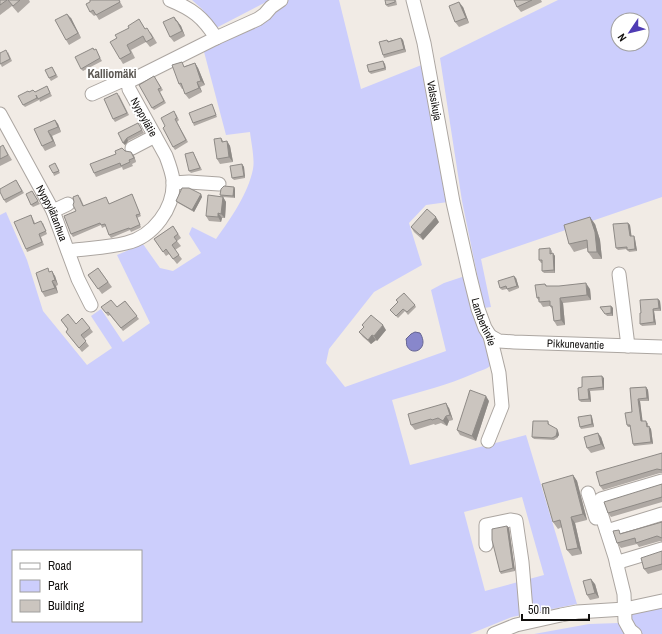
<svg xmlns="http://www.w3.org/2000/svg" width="662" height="634" font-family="'Archivo Narrow',sans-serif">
<rect width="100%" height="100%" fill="#f1ebe5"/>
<path fill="#cccefc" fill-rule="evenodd" d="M 192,0 L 270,0 L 216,28 L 202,9 Z
M 289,0 L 339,0 L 361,89 L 424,64 L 448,202 L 426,205 L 409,223 L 422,265 L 374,292 L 329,349 L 326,363 L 345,387 L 446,351 L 431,290 L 444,283 L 465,276 L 491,365 C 486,370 481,370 475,373 C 448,385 420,392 392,400 L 410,465 L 526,435 L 577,604 L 512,617 L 470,634 L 0,634 L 0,215 L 6,212 L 27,260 L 43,311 L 87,365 L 112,348 L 91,316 L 101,309 L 123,342 L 150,323 L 117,255 L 143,244 L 160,268 L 173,271 L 201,253 L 189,234 L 192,227 L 216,239 C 231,218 248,194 253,169 C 255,159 251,142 250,132 L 226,135 L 203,48 ZM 522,497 L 544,575 L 485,591 L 464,512 ZM 13,551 L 141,551 L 141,621 L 13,621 Z
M 558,0 L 662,0 L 662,197 L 481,259 L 491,307 L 484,308 L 462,201 L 440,58 ZM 618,20 L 642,20 L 642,44 L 618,44 Z
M 662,606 L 662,634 L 640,634 L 630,624 L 631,615 L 634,612 Z
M 619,623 L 630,634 L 534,634 L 589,624 Z"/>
<path fill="#8887cb" stroke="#646392" d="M 415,332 L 420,333 C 430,349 412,357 407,346 C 406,344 407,342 406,339 L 411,334 Z"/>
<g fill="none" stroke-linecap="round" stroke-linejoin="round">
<defs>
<g id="minor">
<path d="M 170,0 C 192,9 203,17 216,38"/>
<path id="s1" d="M 413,0 L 424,43 L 453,202 L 470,277 L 478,309 L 485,328 L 490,336 L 499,373 L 502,406 L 488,441"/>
<path d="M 92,94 L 121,81 L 128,82"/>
<path id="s2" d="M 0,114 L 53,211 L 78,279 L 91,305"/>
<path d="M 132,148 L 155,136"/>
<path d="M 173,183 L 189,182 L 219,184"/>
<path d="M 53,211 L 68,204"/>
<path d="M 68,251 C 87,248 107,248 126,243 C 153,237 175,208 173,180 C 172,172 169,164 166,156 L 129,89 L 128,82 L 216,38 L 258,19 L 265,14 L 271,7 L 281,0"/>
<path d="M 619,274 L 628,346"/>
<path id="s3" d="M 490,336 L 499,341 L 514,342 L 662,347"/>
<path d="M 588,493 L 596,518"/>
<path d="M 607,531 L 662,514"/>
<path d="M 486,545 L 486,525 L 510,520 L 516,521 L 522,562 L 527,622"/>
<path d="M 617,565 L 622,561 L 662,549"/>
<path d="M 494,634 L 516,625 L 561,615 L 577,612 L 625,609 L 662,601"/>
<path d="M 635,634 L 630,630 L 625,621 L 624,594 L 615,557 L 599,507 L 599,503 L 601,499 L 662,481"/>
</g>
</defs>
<use href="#minor" stroke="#aca6a1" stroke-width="15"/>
<use href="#minor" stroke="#fff" stroke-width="13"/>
</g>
<path fill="#afa9a4" d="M 0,0 L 29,0 L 30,2 L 18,13 L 12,6 L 0,15 Z
M 90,0 L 119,0 L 123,7 L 99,20 L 96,15 L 94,16 L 90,12 Z
M 396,0 L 397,5 L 388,7 L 386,5 Z
M 514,0 L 541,0 L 542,2 L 521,12 L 517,7 Z
M 463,7 L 469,23 L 459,27 L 455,22 Z
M 174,17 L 181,26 L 185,36 L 174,42 L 170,37 Z
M 71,18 L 81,38 L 69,45 L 66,40 Z
M 139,19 L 145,29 L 151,33 L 157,43 L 150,47 L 146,42 L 131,50 L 135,58 L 123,64 L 120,59 L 117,38 Z
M 401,38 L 403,40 L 406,52 L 384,58 L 383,55 L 387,40 L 389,41 Z
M 94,50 L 97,52 L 102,61 L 83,71 L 81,69 Z
M 8,52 L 12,61 L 2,67 L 0,63 Z
M 195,63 L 198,68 L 205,85 L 200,87 L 202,92 L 189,99 L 185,94 L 183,89 L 182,89 L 179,84 L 185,66 Z
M 385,64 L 386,70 L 371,74 L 369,72 Z
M 52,67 L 58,77 L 51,81 L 49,78 Z
M 154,76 L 163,90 L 160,92 L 166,103 L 154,110 L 152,108 Z
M 47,86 L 52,96 L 40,102 L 39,99 L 39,100 L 25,107 L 23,105 L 29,92 L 33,90 L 35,92 Z
M 119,95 L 129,115 L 115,122 L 113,119 Z
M 213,107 L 217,117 L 194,126 L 193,123 Z
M 176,114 L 179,120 L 177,122 L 188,142 L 175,150 L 173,147 L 165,126 Z
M 55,120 L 58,124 L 61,132 L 52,136 L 56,146 L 45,151 L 42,146 L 34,129 Z
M 138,123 L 144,133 L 128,141 L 125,145 L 123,143 Z
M 221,138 L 224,142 L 227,141 L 230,146 L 233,162 L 220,164 L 217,159 Z
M 0,147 L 6,150 L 12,160 L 0,166 Z
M 131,152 L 134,156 L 136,162 L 132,164 L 133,166 L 123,170 L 122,167 L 96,177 L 94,173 Z
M 193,152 L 202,170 L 191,173 L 189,171 Z
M 55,163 L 60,173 L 54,176 L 53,173 Z
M 242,164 L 244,167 L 245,178 L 234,180 L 232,178 Z
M 16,180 L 24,193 L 6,203 L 4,200 Z
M 234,187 L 235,189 L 235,198 L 223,197 L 226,202 L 225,218 L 222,218 L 221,222 L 209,221 L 206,216 L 222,197 L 220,195 Z
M 32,191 L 40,204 L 33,207 L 31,205 Z
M 132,194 L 133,197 L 141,216 L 137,218 L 141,227 L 140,228 L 131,232 L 130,230 L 111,238 L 109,235 L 106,226 L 102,228 L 101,225 L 73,237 L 71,234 L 76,211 L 80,197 L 84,206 L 107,199 L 109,204 Z
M 201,194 L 202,197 L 194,212 L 178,203 L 176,201 Z
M 31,215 L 35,223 L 43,223 L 47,234 L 41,237 L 44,245 L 27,252 L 26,249 Z
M 439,222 L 423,240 L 414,232 L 411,227 Z
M 628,223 L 630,225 L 631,236 L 634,236 L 635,239 L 637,251 L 629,252 L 627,249 L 618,250 L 616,248 Z
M 595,224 L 600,240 L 602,259 L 593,259 L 588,252 L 587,248 L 574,252 L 569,244 Z
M 173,226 L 181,238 L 177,241 L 181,246 L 175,250 L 182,259 L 177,264 L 169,254 L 166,256 L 154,239 Z
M 550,248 L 552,251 L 552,253 L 555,256 L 555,273 L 544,273 L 542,271 L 542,263 L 541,263 L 539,260 Z
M 98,268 L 112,287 L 102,294 L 88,275 Z
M 50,271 L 55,276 L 58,285 L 56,286 L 58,293 L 45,297 L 42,292 Z
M 516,278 L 519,288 L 509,292 L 507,289 L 502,290 L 500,288 Z
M 545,284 L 547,286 L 590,289 L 591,300 L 563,303 L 565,325 L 557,326 L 554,321 L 553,310 L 550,306 L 543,307 L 537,298 Z
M 658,299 L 660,301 L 661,311 L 654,311 L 656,325 L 642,326 L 640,324 L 641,313 Z
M 125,301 L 139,319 L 123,331 L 110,315 L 108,316 L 101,307 L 117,307 Z
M 415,305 L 416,307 L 408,315 L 405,311 L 398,318 L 390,310 Z
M 611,306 L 613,308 L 613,316 L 607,316 L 600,307 Z
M 61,320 L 90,328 L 93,332 L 84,339 L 89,346 L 82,352 L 66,332 L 68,330 Z
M 362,325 L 386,330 L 377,341 L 376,340 L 371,344 L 363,337 L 359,332 L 364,327 Z
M 604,378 L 604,390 L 590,391 L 591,402 L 581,402 L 579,400 L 582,387 Z
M 646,387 L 648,390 L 649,401 L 640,401 L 642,421 L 648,423 L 648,426 L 651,429 L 653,444 L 634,446 L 633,444 L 631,427 L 628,427 L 627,425 L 632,412 L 630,388 Z
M 489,401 L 476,441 L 460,435 L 457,430 Z
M 449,408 L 453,420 L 449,421 L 447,426 L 441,423 L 435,425 L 434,424 L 415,430 L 411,425 Z
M 591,415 L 592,417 L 594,427 L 581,429 L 580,427 Z
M 548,421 L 549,424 L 549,425 L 558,431 L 559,435 L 557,438 L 554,440 L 534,439 L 532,437 Z
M 601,437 L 605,449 L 591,453 L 587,448 Z
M 662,453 L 662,473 L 660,473 L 603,490 L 600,486 Z
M 573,475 L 577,481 L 587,520 L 575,523 L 582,554 L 572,556 L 567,550 L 562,527 L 558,529 L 553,522 Z
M 662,484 L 662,502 L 611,517 L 608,513 Z
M 662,522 L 662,542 L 660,541 L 639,547 L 637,544 L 621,548 L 617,543 L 621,533 Z
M 507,526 L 509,528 L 515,571 L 501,574 L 500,572 Z
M 662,551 L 662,570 L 648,574 L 644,569 Z
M 595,584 L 599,598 L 590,600 L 587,595 Z"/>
<path fill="#8e8a86" d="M 459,2 L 463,7 L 469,23 L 466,18 Z
M 67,14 L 71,18 L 81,38 L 78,33 Z
M 174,17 L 181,26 L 185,36 L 182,31 Z
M 401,38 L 403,40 L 406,52 L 404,49 Z
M 383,61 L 385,64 L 386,70 L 385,68 Z
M 195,63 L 198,68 L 205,85 L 201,81 Z
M 197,82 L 200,87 L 202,92 L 199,88 Z
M 55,120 L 58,124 L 61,132 L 58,127 Z
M 48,131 L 52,136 L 56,146 L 53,141 Z
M 127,138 L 128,141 L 125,145 L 123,143 Z
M 227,141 L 230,146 L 233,162 L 229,157 Z
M 131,152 L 134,156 L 136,162 Z
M 242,164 L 244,167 L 245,178 L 244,176 Z
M 234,187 L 235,189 L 235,198 L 233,196 Z
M 201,194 L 202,197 L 194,212 L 192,210 Z
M 223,197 L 226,202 L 225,218 L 221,214 Z
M 218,213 L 222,218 L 221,222 L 218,217 Z
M 436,217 L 439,222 L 423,240 L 420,235 Z
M 590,217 L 595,224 L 600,240 L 602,259 L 597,252 Z
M 628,223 L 630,225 L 632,239 L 630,236 Z
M 634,236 L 635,239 L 637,251 L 635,249 Z
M 553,253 L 555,256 L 555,273 L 554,270 Z
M 52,271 L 55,276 L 58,285 L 55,280 Z
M 514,276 L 516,278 L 519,288 L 517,286 Z
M 52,281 L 56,286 L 58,293 L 55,288 Z
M 586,283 L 590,289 L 591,300 L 587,295 Z
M 560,298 L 563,303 L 565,325 L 561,320 Z
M 658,299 L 660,301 L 661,311 L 659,308 Z
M 611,306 L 613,308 L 613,316 L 611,313 Z
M 653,309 L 654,311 L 656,325 L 654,322 Z
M 383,325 L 386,330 L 377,341 L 374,336 Z
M 372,335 L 376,340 L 371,344 L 368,340 Z
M 602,376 L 604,378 L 604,390 L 603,387 Z
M 646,387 L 648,390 L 649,401 L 647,398 Z
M 588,389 L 590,391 L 591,402 L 589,399 Z
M 486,396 L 489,401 L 476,441 L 472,436 Z
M 638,399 L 640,401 L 643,424 L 641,421 Z
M 446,403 L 449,408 L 453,420 L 450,415 Z
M 591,415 L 592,417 L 594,427 L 592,424 Z
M 446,416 L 449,421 L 447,426 L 443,421 Z
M 649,426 L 651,429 L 653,444 L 651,442 Z
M 557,429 L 558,431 L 559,435 L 557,438 L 556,436 Z
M 598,433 L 601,437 L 605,449 L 601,444 Z
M 573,475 L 577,481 L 587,520 L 583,514 Z
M 571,517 L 575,523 L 582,554 L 578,548 Z
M 507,526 L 509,528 L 515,571 L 513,568 Z
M 591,579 L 595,584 L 599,598 L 595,593 Z"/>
<path fill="#cbc5bf" stroke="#8e8a86" d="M 0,0 L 7,0 L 0,5 Z
M 8,0 L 20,0 L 13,6 Z
M 90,0 L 119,0 L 120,2 L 96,15 L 93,10 L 90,12 L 86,4 L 90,2 Z
M 385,0 L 395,0 L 395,2 L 386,5 Z
M 514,0 L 532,0 L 517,7 Z
M 459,2 L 466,18 L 455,22 L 449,6 Z
M 67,14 L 78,33 L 66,40 L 55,20 Z
M 174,17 L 176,21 L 177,21 L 182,31 L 170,37 L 163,22 Z
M 139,19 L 145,29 L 147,28 L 153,38 L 146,42 L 143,36 L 127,45 L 131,53 L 120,59 L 110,42 L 117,38 L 115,35 L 129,28 L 128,26 Z
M 401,38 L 404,49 L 383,55 L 379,42 L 387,40 L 388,42 Z
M 93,48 L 94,50 L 96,49 L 100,58 L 81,69 L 75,57 Z
M 6,50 L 10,59 L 0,64 L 0,53 Z
M 383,61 L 385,68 L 369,72 L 367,65 Z
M 182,62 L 184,67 L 195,63 L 201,81 L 197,82 L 199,88 L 185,94 L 181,83 L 179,84 L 172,65 Z
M 52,67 L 56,75 L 49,78 L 45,70 Z
M 154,76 L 161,88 L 158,89 L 164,101 L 152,108 L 139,85 Z
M 47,86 L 50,93 L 38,99 L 36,95 L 37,98 L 23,105 L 18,96 L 28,91 L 29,92 L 33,90 L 35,92 Z
M 117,93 L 127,113 L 113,119 L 104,99 Z
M 212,104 L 216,115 L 193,123 L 189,113 Z
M 174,111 L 177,118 L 175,119 L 186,140 L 173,147 L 163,128 L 165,126 L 161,118 Z
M 55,120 L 58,127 L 48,131 L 53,141 L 42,146 L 34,129 Z
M 138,123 L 142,130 L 127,138 L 123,143 L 118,133 Z
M 221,138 L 222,142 L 227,141 L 229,157 L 217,159 L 214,139 Z
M 3,145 L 8,155 L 0,159 L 0,147 Z
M 122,148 L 125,151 L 131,152 L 134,158 L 129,160 L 130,162 L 121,166 L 120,163 L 94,173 L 90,164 L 116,154 L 115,151 Z
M 193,152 L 200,168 L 189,171 L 185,154 Z
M 55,163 L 59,171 L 53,173 L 49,166 Z
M 242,164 L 244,176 L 232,178 L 230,166 Z
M 16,180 L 22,191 L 4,200 L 0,192 L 0,189 Z
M 224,186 L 234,187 L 233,196 L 220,195 L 221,189 Z
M 182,188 L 189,188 L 201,194 L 192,210 L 176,201 Z
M 32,191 L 38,201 L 31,205 L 26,194 Z
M 132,194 L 140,214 L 136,215 L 140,225 L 139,225 L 130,229 L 129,228 L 109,235 L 105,224 L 101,225 L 100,223 L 71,234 L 64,216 L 76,211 L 73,205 L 74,202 L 73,197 L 78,195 L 83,206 L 106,197 L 109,204 Z
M 208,195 L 223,197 L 221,214 L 218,213 L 218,217 L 206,216 Z
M 427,209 L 436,217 L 420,235 L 411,227 Z
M 31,215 L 34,224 L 41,221 L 46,231 L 39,234 L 42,242 L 26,249 L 14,222 Z
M 590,217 L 595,232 L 597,252 L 588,252 L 587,240 L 569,244 L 564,225 Z
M 628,223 L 630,236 L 634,236 L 635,249 L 627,250 L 627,247 L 616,248 L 613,224 Z
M 173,226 L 178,234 L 174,237 L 177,241 L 172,245 L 179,255 L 173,259 L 166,249 L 163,252 L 154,239 Z
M 550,248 L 550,254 L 553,253 L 554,270 L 542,271 L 542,260 L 539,260 L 539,249 Z
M 48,268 L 49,272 L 52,271 L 55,280 L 52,281 L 55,288 L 42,292 L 36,273 Z
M 98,268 L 108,282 L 98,289 L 88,275 Z
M 514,276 L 517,286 L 507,289 L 506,286 L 500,288 L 498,281 Z
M 586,283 L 587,295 L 560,298 L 561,320 L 554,321 L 552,306 L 550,306 L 550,301 L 539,302 L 539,297 L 537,298 L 535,285 L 545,284 L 546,286 L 559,286 Z
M 404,293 L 415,305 L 407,312 L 403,309 L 396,316 L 390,310 L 398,302 L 396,300 Z
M 658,299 L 659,308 L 653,309 L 654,322 L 640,324 L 640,313 L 641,313 L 640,300 Z
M 111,300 L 117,307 L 125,301 L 137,316 L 121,328 L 108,312 L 106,313 L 101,307 Z
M 611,306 L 611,313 L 605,314 L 600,307 Z
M 68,314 L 76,324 L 82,318 L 90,328 L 81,335 L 86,341 L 79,348 L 66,332 L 68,329 L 61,320 Z
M 371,315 L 383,325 L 374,336 L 372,335 L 368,340 L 359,332 L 364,327 L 362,325 Z
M 602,376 L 603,387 L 588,389 L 589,399 L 579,400 L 578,388 L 582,387 L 582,377 Z
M 646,387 L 647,398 L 638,399 L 641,421 L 646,421 L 647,427 L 649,426 L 651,442 L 633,444 L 630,425 L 627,425 L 625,413 L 632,412 L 630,388 Z
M 470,390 L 486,396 L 472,436 L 457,430 Z
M 446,403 L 450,415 L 446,416 L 443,421 L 438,418 L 432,420 L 431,419 L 411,425 L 408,414 Z
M 591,415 L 592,424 L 580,427 L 578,417 Z
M 533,421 L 548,421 L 548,424 L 557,429 L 557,432 L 556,436 L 552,438 L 532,437 Z
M 598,433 L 601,444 L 587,448 L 584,437 Z
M 662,453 L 662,470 L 657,469 L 600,486 L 596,472 Z
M 573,475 L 583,514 L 571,517 L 578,548 L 567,550 L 560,520 L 553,522 L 542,484 Z
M 662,484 L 662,497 L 608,513 L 604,502 Z
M 662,522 L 662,538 L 657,536 L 636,543 L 635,538 L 617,543 L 613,531 L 619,530 L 620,534 Z
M 507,526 L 513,568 L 500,572 L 492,540 L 492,529 Z
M 662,551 L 662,564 L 644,569 L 641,558 Z
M 591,579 L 595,593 L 587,595 L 583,581 Z"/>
<g text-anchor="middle" stroke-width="4" stroke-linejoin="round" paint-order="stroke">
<g font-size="11" fill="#110f0d" stroke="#fff">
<text dy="4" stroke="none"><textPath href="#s1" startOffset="103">Valssikuja</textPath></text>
<text transform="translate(144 117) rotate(61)" y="4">Nyppylätie</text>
<text dy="4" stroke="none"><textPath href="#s2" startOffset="112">Nyppylätanhua</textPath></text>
<text dy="4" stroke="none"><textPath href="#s1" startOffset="330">Lambertintie</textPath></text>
<text dy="4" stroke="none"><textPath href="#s3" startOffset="87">Pikkunevantie</textPath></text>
</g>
<g font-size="12" font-weight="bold" fill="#5a5651" stroke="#fff">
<text x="112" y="78">Kalliomäki</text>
</g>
</g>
<rect x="12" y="550" width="130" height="72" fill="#ffffff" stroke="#a09f9e"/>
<rect x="20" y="563" width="20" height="6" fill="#ffffff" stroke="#a09f9e"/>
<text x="48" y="570" font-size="12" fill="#110f0d">Road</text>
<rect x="20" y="580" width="20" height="12" fill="#cccefc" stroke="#a09f9e"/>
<text x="48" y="590" font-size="12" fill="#110f0d">Park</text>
<rect x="20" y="600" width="20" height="12" fill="#cbc5bf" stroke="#a09f9e"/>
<text x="48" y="610" font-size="12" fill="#110f0d">Building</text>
<g transform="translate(630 32) rotate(235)"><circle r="19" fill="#ffffff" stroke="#a09f9e"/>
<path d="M0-3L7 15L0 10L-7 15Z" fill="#4f3cb4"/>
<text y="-6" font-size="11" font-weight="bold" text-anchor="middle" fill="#110f0d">N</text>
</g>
<path d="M522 614v6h67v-6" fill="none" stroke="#110f0d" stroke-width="2"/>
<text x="528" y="614" font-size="12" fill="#110f0d" stroke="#ffffff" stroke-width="3" paint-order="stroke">50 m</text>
</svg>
